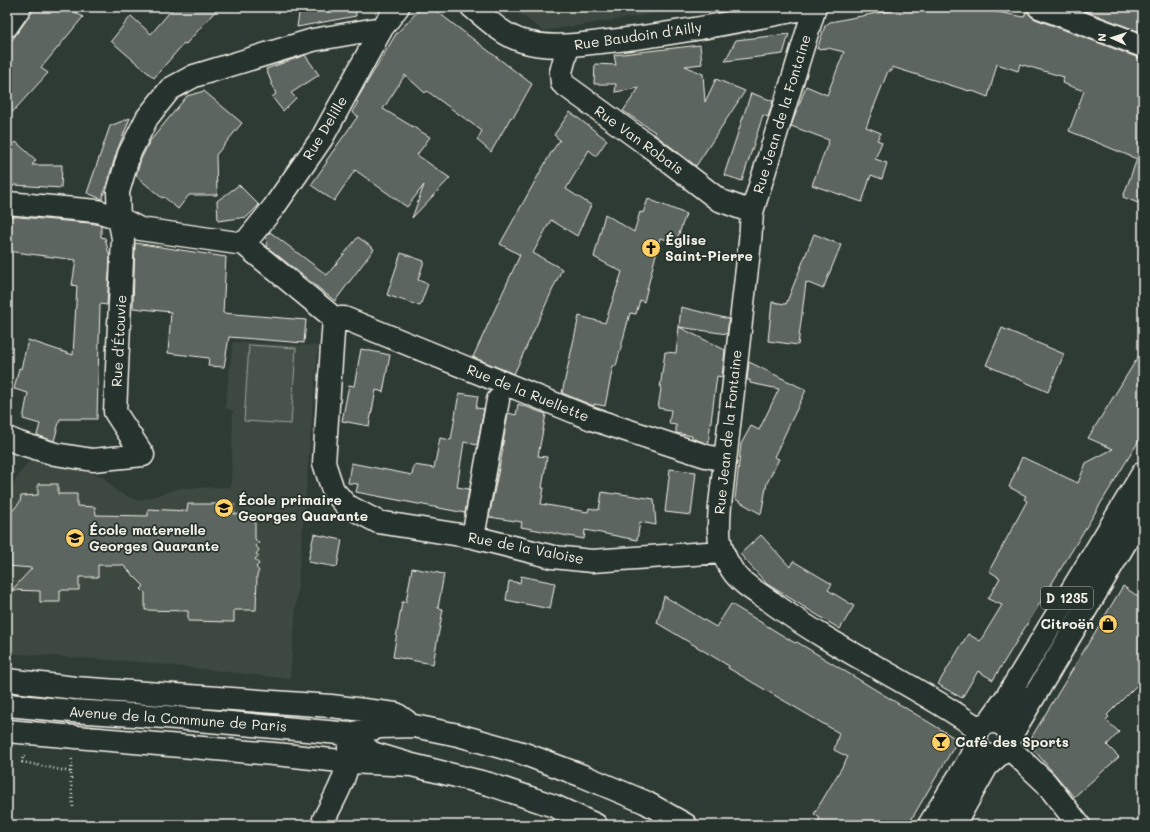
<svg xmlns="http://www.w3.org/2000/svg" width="1150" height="832" font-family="Mali,sans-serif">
<rect width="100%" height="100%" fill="#2e3b34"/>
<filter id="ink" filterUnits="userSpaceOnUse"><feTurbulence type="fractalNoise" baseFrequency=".025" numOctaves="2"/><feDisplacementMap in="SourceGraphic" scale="8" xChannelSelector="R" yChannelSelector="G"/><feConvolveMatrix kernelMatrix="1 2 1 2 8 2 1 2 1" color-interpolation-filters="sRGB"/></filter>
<g filter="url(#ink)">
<path fill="#3c4841" d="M 511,7 L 696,7 L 543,31 Z
M 233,342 L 318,346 L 290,679 L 141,662 L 7,653 L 7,492 L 31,458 L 102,476 L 117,492 L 139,501 L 180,488 L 231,487 L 233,411 L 225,407 Z"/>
<path fill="#48524c" stroke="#9ea29a" d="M 249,345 L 296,348 L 291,424 L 244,421 Z"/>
<path fill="#5c655e" stroke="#f4f1e8" d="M 36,7 L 67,7 L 83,17 L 41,68 L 48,73 L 7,118 L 7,47 Z
M 174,7 L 219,7 L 186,44 L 184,43 L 154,78 L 111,41 L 131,16 L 151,34 Z
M 300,7 L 355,7 L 356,16 L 297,27 Z
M 422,7 L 431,7 L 532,84 L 513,118 L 511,117 L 491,152 L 477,140 L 482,131 L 427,91 L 425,93 L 405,75 L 383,109 L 430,137 L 417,155 L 450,178 L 412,218 L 424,185 L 407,207 L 355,170 L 334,201 L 311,185 L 327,162 L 326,161 L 358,116 L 352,112 L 358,102 L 356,101 L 396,34 Z
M 909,7 L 971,7 L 1024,17 L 1027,10 L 1030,15 L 1035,19 L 1139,58 L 1143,58 L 1143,205 L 1123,197 L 1137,159 L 1069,131 L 1084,91 L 1062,83 L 1064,77 L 1020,64 L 1018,71 L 997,64 L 988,97 L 970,90 L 969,91 L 950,85 L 892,67 L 892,71 L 888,71 L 866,127 L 881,133 L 877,140 L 882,142 L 875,159 L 887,163 L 882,179 L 871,175 L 862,202 L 812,185 L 829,140 L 791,126 L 806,86 L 827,95 L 844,52 L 828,48 L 817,49 L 825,26 L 830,22 Z
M 1075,7 L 1130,7 L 1143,13 L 1143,33 Z
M 789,34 L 783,54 L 725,61 L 736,40 Z
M 700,45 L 702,64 L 685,66 L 703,74 L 705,102 L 716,79 L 745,91 L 696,166 L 654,134 L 655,132 L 623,111 L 639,88 L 615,92 L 616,84 L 594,84 L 595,64 L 616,65 L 614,55 Z
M 305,55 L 319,75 L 291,93 L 296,98 L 283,111 L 272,97 L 276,94 L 266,69 Z
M 204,91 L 242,123 L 216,155 L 217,195 L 189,195 L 178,209 L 164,197 L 162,198 L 136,176 L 141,159 L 150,141 L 187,96 Z
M 751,93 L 773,101 L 768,117 L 763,115 L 742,181 L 724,175 Z
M 570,112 L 607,140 L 596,156 L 589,150 L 566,189 L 591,205 L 577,236 L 551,220 L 533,253 L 562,269 L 514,374 L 473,357 L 520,255 L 500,244 L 552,151 L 560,140 L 554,135 Z
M 130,118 L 117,151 L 102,199 L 87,193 L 110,126 Z
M 16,142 L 36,160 L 32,165 L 62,165 L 61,188 L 14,185 L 10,191 L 7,191 L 7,151 Z
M 239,185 L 259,205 L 247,217 L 218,221 L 217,201 Z
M 648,199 L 686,214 L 676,242 L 660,238 L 644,302 L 640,300 L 636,314 L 630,313 L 616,366 L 613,366 L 605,406 L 594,404 L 594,406 L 562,393 L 579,316 L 605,323 L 622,272 L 594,257 L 605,214 L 634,232 L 640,212 L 643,213 Z
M 7,216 L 89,223 L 101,225 L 101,237 L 105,238 L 110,258 L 107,305 L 100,304 L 97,419 L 60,419 L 54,441 L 37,435 L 40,424 L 23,419 L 28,393 L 14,389 L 19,368 L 21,369 L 28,340 L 73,355 L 77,286 L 72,285 L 76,260 L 7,251 Z
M 270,232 L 327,275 L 358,237 L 374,249 L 335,301 L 267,247 L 266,236 Z
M 814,234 L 841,245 L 823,289 L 806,282 L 798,345 L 768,341 L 772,302 L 786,304 Z
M 135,243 L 226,257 L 223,313 L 306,320 L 304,343 L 229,337 L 224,367 L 208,366 L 209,358 L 168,353 L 171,312 L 133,308 Z
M 401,253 L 424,261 L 418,280 L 428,284 L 420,306 L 387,295 Z
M 681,307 L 729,319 L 727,334 L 679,327 Z
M 679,327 L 725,350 L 722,377 L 717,376 L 708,444 L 692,438 L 692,436 L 676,433 L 676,425 L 669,424 L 671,410 L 658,408 L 661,389 L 660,388 L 665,352 L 676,353 Z
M 1002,328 L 1064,354 L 1048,392 L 986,365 Z
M 361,349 L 390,355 L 383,392 L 376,390 L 369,426 L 342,421 L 349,385 L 354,386 Z
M 1143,349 L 1143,434 L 993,680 L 978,671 L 962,698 L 944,688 L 938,684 L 968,634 L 980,641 L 1002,605 L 988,599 L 1000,578 L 989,571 L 1027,501 L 1024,499 L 1026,496 L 1009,487 L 1022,457 L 1078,483 L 1086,463 L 1113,449 L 1088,438 Z
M 749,362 L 806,390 L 774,457 L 779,459 L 767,483 L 761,514 L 735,499 L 741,444 L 751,426 L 759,430 L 779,389 L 750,383 L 750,380 L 747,380 Z
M 459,393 L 478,396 L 476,408 L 484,409 L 477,445 L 464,442 L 457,487 L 469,489 L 465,513 L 356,492 L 358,484 L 348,483 L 351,463 L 412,475 L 414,465 L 434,468 L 440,438 L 451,440 Z
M 518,404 L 546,414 L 538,456 L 547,457 L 542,488 L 544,488 L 541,504 L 588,512 L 589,508 L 599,510 L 602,492 L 614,494 L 615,493 L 654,499 L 656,525 L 640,522 L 637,540 L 585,530 L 584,539 L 521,527 L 522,522 L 489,517 L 503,449 L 502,449 L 508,413 L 516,415 Z
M 670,469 L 696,472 L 691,515 L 665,512 Z
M 38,484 L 58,484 L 58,494 L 77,494 L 77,506 L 95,507 L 96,515 L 148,516 L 148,509 L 187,511 L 188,504 L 234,504 L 234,514 L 255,515 L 255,539 L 259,543 L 256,546 L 259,550 L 256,554 L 259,556 L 255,559 L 259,564 L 256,567 L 259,571 L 257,575 L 256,610 L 234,610 L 234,622 L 188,621 L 188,611 L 145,610 L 145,593 L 141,589 L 144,586 L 123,565 L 98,565 L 98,577 L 79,577 L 79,590 L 60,590 L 60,602 L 40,602 L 40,591 L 12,590 L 32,568 L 7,566 L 7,517 L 20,502 L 21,496 L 38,495 Z
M 314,534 L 342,540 L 337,567 L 308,562 Z
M 761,535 L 790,567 L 793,561 L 832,584 L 828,590 L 854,606 L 840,629 L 767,584 L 740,554 Z
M 412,568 L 444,574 L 438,608 L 443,609 L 433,664 L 393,657 L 402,602 L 406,602 Z
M 521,576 L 555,583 L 550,609 L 506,600 L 509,581 L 520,583 Z
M 1123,586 L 1143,600 L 1143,679 L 1107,715 L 1109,717 L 1106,720 L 1119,732 L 1107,745 L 1119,757 L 1074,797 L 1028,743 Z
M 664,596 L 716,627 L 731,604 L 795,643 L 797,642 L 958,740 L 908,825 L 816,825 L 820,818 L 814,814 L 848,757 L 834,750 L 839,733 L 728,668 L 729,666 L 657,623 Z"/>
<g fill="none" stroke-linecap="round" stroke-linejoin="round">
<defs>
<path id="minor" d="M 472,7 C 488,20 503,35 522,41 C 548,49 575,45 601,42 C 672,35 743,20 814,7
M 815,7 L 752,212 L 750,242 L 720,505 C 718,531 717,547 732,570 C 740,583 758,593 771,602 C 837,650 913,683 979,729
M 1039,7 L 1143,46
M 7,26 L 20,7
M 568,46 L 561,72 L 562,83 L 653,149 L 719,200 L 752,212
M 7,203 L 97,211 L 119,218 L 140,229 L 244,244 L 334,318
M 244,244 L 274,207 L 322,138 L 382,28 L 398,7
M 334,318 L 324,463 L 333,490 L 346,505 L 378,522 L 473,537 L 553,557 L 592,561 L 722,552
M 334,318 L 344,318 L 592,419 L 706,456 L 725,460
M 7,438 L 19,443 L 55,454 L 93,460 L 143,455 L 115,412 L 123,238 L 119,218 L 118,192 L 129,154 L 147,118 L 170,89 L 194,76 L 313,40 L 382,28
M 473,537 L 498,400
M 7,680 L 75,688 L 331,706 L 396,714 L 406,721
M 7,705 L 72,711 L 165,717 L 350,734 L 380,727 L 414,726 L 458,735 L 522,753 L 583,776 L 645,802 L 686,825
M 1002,724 L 1011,718 L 1023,697
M 7,731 L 285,755 L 349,762 L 412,765
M 350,734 L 372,753 L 412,765 L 489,784 L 554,806 L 596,825
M 1008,747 L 1046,783 L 1079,825
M 323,825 L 324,819 C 336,795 349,775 349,748"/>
<path id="major" d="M 989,722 L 1008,695 L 1143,473
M976 739a17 17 0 1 1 34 0a17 17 0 1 1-34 0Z
M 1010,737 L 1143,513
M 929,825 L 969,760 L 977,743
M 954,825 L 987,766 L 999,755"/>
</defs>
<use href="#minor" stroke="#f4f1e8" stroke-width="25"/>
<use href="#major" stroke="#f4f1e8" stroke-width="25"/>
<path stroke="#f4f1e8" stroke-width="2.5" stroke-dasharray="1 3" stroke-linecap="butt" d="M 25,756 L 23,756 L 22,762 L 71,772 L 71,782 L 73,807
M 71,772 L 72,758"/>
<use href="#minor" stroke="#26332d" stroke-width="22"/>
<use href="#major" stroke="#26332d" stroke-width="22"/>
</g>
</g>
<defs>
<symbol id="church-disc" viewBox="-11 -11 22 22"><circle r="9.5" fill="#ffd166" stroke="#26332d"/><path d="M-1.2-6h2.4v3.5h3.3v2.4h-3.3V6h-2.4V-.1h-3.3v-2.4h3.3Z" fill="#111"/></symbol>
<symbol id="school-disc" viewBox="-11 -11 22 22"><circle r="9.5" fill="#ffd166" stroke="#26332d"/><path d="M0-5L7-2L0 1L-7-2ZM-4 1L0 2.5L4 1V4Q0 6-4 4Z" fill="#111"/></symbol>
<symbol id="shop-disc" viewBox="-11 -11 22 22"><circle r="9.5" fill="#ffd166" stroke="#26332d"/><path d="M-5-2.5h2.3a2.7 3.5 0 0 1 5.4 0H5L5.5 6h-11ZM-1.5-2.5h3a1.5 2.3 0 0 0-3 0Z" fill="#111"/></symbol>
<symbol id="bar-disc" viewBox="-11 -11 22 22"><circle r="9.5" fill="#ffd166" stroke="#26332d"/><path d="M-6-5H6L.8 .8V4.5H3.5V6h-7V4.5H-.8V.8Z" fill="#111"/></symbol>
</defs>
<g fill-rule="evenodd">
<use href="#church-disc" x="640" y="237" width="22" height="22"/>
<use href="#school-disc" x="213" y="497" width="22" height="22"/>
<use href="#school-disc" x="64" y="527" width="22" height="22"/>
<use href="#shop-disc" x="1097" y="613" width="22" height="22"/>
<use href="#bar-disc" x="930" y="731" width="22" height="22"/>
</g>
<g text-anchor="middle" stroke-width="3.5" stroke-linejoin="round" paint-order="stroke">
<rect fill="#26332d" stroke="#b6b8b0" stroke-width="1" x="1041" y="587" width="52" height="22" rx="3"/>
<g font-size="13" font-weight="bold" fill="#f4f1e8">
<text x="1067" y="603">D 1235</text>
</g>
<g font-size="14" fill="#f4f1e8" stroke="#26332d">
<text transform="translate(638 36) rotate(-8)" y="5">Rue Baudoin d'Ailly</text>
<text transform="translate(782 114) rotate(-73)" y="5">Rue Jean de la Fontaine</text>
<text transform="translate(325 128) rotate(-59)" y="5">Rue Delille</text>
<text transform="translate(639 140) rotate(36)" y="5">Rue Van Robais</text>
<text transform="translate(119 341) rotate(-87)" y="5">Rue d'Étouvie</text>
<text transform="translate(528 393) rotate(22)" y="5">Rue de la Ruellette</text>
<text transform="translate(728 432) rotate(-84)" y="5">Rue Jean de la Fontaine</text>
<text transform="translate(526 548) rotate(11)" y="5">Rue de la Valoise</text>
<text transform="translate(178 719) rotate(4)" y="5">Avenue de la Commune de Paris</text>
</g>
<g font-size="14" font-weight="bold" fill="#f4f1e8" stroke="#26332d" text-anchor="start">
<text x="665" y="245">Église<tspan x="665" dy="16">Saint-Pierre</tspan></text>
<text x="238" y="505">École primaire<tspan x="238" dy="16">Georges Quarante</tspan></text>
<text x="89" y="535">École maternelle<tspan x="89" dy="16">Georges Quarante</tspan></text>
<text x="1094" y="629" text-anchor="end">Citroën</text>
<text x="955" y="747">Café des Sports</text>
</g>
</g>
<rect width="1150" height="832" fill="none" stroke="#26332d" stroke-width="24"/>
<rect x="12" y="12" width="1126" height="808" fill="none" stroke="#f4f1e8" stroke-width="1.5" filter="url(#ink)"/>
<g transform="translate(1112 38) rotate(273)" stroke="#26332d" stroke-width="3" paint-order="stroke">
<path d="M0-3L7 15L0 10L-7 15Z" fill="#f4f1e8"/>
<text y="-6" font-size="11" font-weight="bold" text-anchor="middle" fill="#f4f1e8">N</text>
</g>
</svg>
